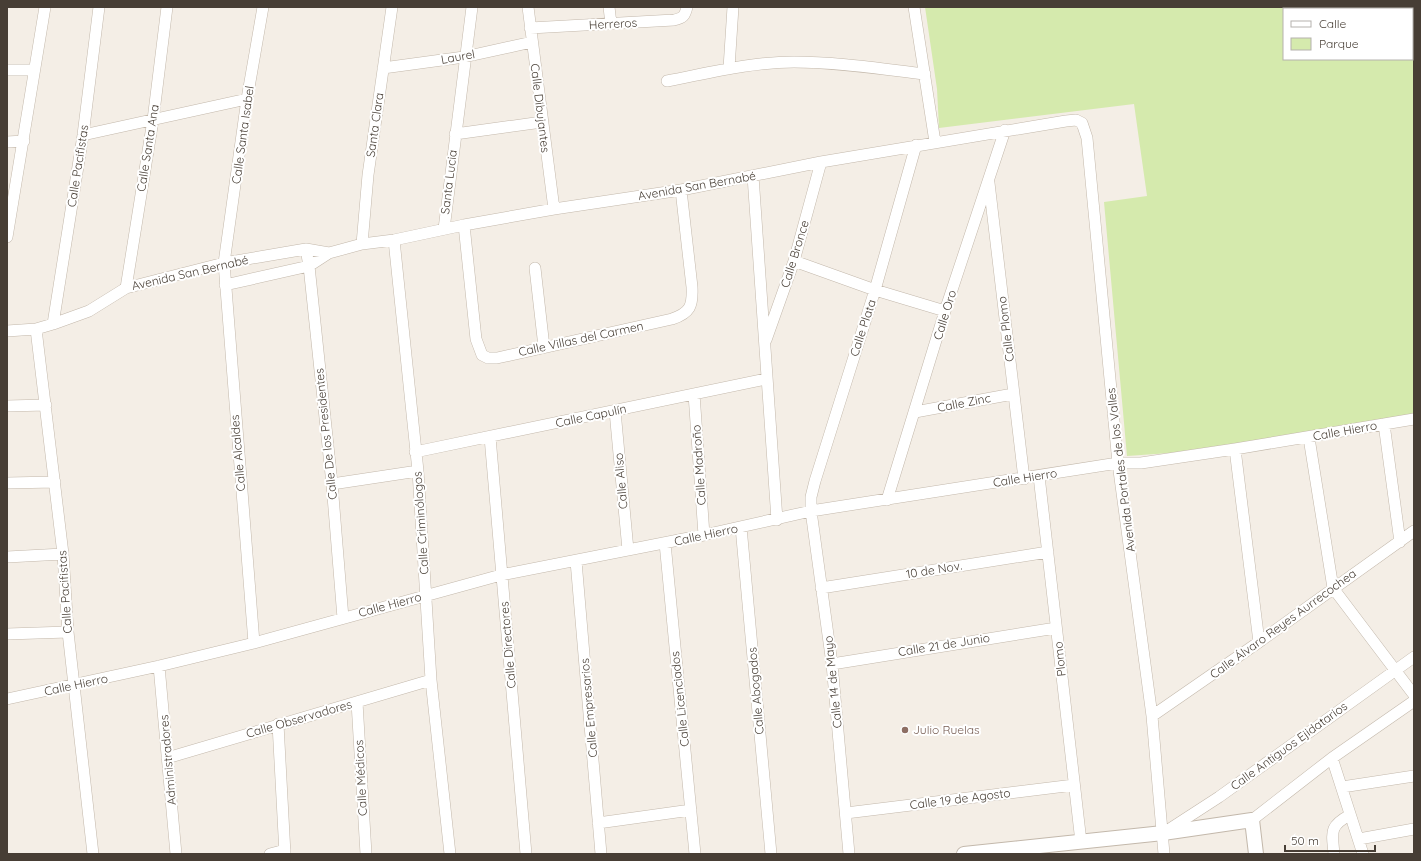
<svg xmlns="http://www.w3.org/2000/svg" width="1421" height="861" font-family="Quicksand,sans-serif">
<rect width="100%" height="100%" fill="#f4eee6"/>
<path fill="#d5eaad" fill-rule="evenodd" d="M 925,7 L 1414,7 L 1414,417 L 1170,453 L 1127,456 L 1104,202 L 1147,196 L 1134,104 L 939,128 L 937,89 ZM 1284,9 L 1412,9 L 1412,59 L 1284,59 Z"/>
<g fill="none" stroke-linecap="round" stroke-linejoin="round">
<defs>
<path id="minor" d="M 528,7 L 554,209
M 609,7 L 611,24
M 914,7 L 935,142
M 1386,7 L 1389,9
M 1412,27 L 1414,29
M 530,28 L 674,20 C 683,18 685,16 687,7
M 383,68 L 464,57 L 532,42
M 729,68 L 733,7
M 7,70 L 34,70
M 667,81 C 709,73 751,62 794,62 C 837,62 882,69 925,74
M 455,134 L 542,122
M 83,135 L 247,99
M 7,142 L 24,141
M 753,176 L 777,520
M 989,183 L 1024,479
M 464,225 L 476,339 L 482,355 L 488,358 L 497,358 L 672,319 C 690,313 693,306 692,287 L 681,190
M 444,229 L 472,7
M 7,237 L 45,7
M 394,240 L 418,471 L 431,680 L 450,854
M 362,244 L 368,175 L 392,7
M 306,249 L 309,266 L 332,484 L 343,618
M 794,261 L 875,290 L 945,311
M 535,268 L 544,347
M 225,285 L 309,266 L 329,253 L 362,244 L 394,240 L 464,225 L 554,209 L 681,190 L 821,162 L 1066,121 L 1076,120 L 1082,123 L 1087,138 L 1118,463 L 1152,716 L 1164,854
M 126,288 L 153,120 L 167,7
M 53,324 L 83,135 L 99,7
M 36,329 L 63,554 L 68,632 L 93,854
M 7,331 L 36,329 L 53,324 L 89,311 L 126,288 L 224,263 L 306,249 L 329,253
M 766,340 L 794,261 L 821,162
M 694,394 L 704,535
M 7,406 L 46,405
M 615,411 L 628,550
M 915,412 L 1013,394
M 1384,424 L 1400,542
M 490,437 L 526,854
M 1309,438 L 1333,588 L 1414,695
M 1235,449 L 1259,642
M 415,452 L 766,379
M 1039,476 L 1081,842
M 7,483 L 55,482
M 332,484 L 418,471
M 887,500 L 945,311 L 1005,130
M 741,527 L 771,854
M 665,543 L 695,854
M 7,557 L 63,554
M 576,561 L 601,854
M 821,588 L 1048,552
M 7,634 L 68,632
M 254,643 L 224,263 L 247,99 L 263,7
M 832,664 L 1056,628
M 159,666 L 176,854
M 7,699 L 159,666 L 254,643 L 501,575 L 704,535 L 811,511 L 1118,463 L 1141,463 L 1235,449 L 1414,419
M 357,702 L 366,854
M 1152,716 L 1259,642 L 1414,531
M 278,724 L 285,854
M 167,758 L 431,680
M 1332,758 L 1363,854
M 1342,787 L 1414,776
M 846,813 L 1074,785
M 1252,820 L 1332,758 L 1414,701
M 598,823 L 691,810
M 1165,832 L 1219,797 L 1414,657
M 1359,839 L 1414,829
M 270,854 L 285,850
M 849,854 L 832,664 L 811,511 L 811,497 L 815,481 L 875,290 L 916,145
M 1334,854 C 1332,832 1329,826 1350,815"/>
<path id="tertiary" d="M 964,854 L 1163,833 L 1252,820 L 1256,854"/>
</defs>
<use href="#minor" stroke="#c3b8ab" stroke-width="12"/>
<use href="#tertiary" stroke="#c3b8ab" stroke-width="16"/>
<use href="#minor" stroke="#fff" stroke-width="11"/>
<use href="#tertiary" stroke="#fff" stroke-width="14"/>
</g>
<circle fill="#8d6e63" stroke="#fff" stroke-width="1.5" cx="905" cy="730" r="4"/>
<g text-anchor="middle" stroke-width="4" stroke-linejoin="round" paint-order="stroke">
<g font-size="12" fill="#473e35" stroke="#fff">
<text transform="translate(613 24) rotate(-3)" y="4">Herreros</text>
<text transform="translate(458 57) rotate(-10)" y="4">Laurel</text>
<text transform="translate(540 108) rotate(83)" y="4">Calle Dibujantes</text>
<text transform="translate(375 125) rotate(-82)" y="4">Santa Clara</text>
<text transform="translate(243 135) rotate(-82)" y="4">Calle Santa Isabel</text>
<text transform="translate(148 148) rotate(-81)" y="4">Calle Santa Ana</text>
<text transform="translate(78 166) rotate(-81)" y="4">Calle Pacifistas</text>
<text transform="translate(449 182) rotate(-83)" y="4">Santa Lucia</text>
<text transform="translate(697 186) rotate(-10)" y="4">Avenida San Bernabé</text>
<text transform="translate(795 254) rotate(-73)" y="4">Calle Bronce</text>
<text transform="translate(190 273) rotate(-13)" y="4">Avenida San Bernabé</text>
<text transform="translate(945 315) rotate(-73)" y="4">Calle Oro</text>
<text transform="translate(863 328) rotate(-72)" y="4">Calle Plata</text>
<text transform="translate(1006 329) rotate(-97)" y="4">Calle Plomo</text>
<text transform="translate(581 339) rotate(-12)" y="4">Calle Villas del Carmen</text>
<text transform="translate(964 403) rotate(-11)" y="4">Calle Zinc</text>
<text transform="translate(591 416) rotate(-12)" y="4">Calle Capulín</text>
<text transform="translate(1345 431) rotate(-10)" y="4">Calle Hierro</text>
<text transform="translate(326 434) rotate(-96)" y="4">Calle De los Presidentes</text>
<text transform="translate(238 453) rotate(-95)" y="4">Calle Alcaldes</text>
<text transform="translate(699 465) rotate(-94)" y="4">Calle Madroño</text>
<text transform="translate(1121 470) rotate(-97)" y="4">Avenida Portales de los Valles</text>
<text transform="translate(1025 478) rotate(-9)" y="4">Calle Hierro</text>
<text transform="translate(621 481) rotate(-95)" y="4">Calle Aliso</text>
<text transform="translate(421 523) rotate(-94)" y="4">Calle Criminólogos</text>
<text transform="translate(706 535) rotate(-12)" y="4">Calle Hierro</text>
<text transform="translate(934 570) rotate(-9)" y="4">10 de Nov.</text>
<text transform="translate(65 592) rotate(-94)" y="4">Calle Pacifistas</text>
<text transform="translate(390 605) rotate(-15)" y="4">Calle Hierro</text>
<text transform="translate(1283 624) rotate(-36)" y="4">Calle Álvaro Reyes Aurrecochea</text>
<text transform="translate(508 645) rotate(-95)" y="4">Calle Directores</text>
<text transform="translate(944 645) rotate(-9)" y="4">Calle 21 de Junio</text>
<text transform="translate(1060 659) rotate(-96)" y="4">Plomo</text>
<text transform="translate(833 682) rotate(-96)" y="4">Calle 14 de Mayo</text>
<text transform="translate(76 685) rotate(-12)" y="4">Calle Hierro</text>
<text transform="translate(756 691) rotate(-95)" y="4">Calle Abogados</text>
<text transform="translate(680 699) rotate(-96)" y="4">Calle Licenciados</text>
<text transform="translate(589 708) rotate(-95)" y="4">Calle Empresarios</text>
<text transform="translate(299 719) rotate(-16)" y="4">Calle Observadores</text>
<text transform="translate(1289 746) rotate(-36)" y="4">Calle Antiguos Ejidatarios</text>
<text transform="translate(168 760) rotate(-95)" y="4">Administradores</text>
<text transform="translate(361 778) rotate(-93)" y="4">Calle Médicos</text>
<text transform="translate(960 799) rotate(-7)" y="4">Calle 19 de Agosto</text>
</g>
<g font-size="12" fill="#785e54" stroke="#fff" text-anchor="start">
<text x="913" y="734">Julio Ruelas</text>
</g>
</g>
<rect width="1421" height="861" fill="none" stroke="#473e35" stroke-width="16"/>
<rect x="1283" y="8" width="130" height="52" fill="#ffffff" stroke="#b5b2ae"/>
<rect x="1291" y="21" width="20" height="6" fill="#ffffff" stroke="#b5b2ae"/>
<text x="1319" y="28" font-size="12" fill="#473e35">Calle</text>
<rect x="1291" y="38" width="20" height="12" fill="#d5eaad" stroke="#b5b2ae"/>
<text x="1319" y="48" font-size="12" fill="#473e35">Parque</text>
<path d="M1285 845v6h90v-6" fill="none" stroke="#473e35" stroke-width="2"/>
<text x="1291" y="845" font-size="12" fill="#473e35" stroke="#ffffff" stroke-width="3" paint-order="stroke">50 m</text>
</svg>
